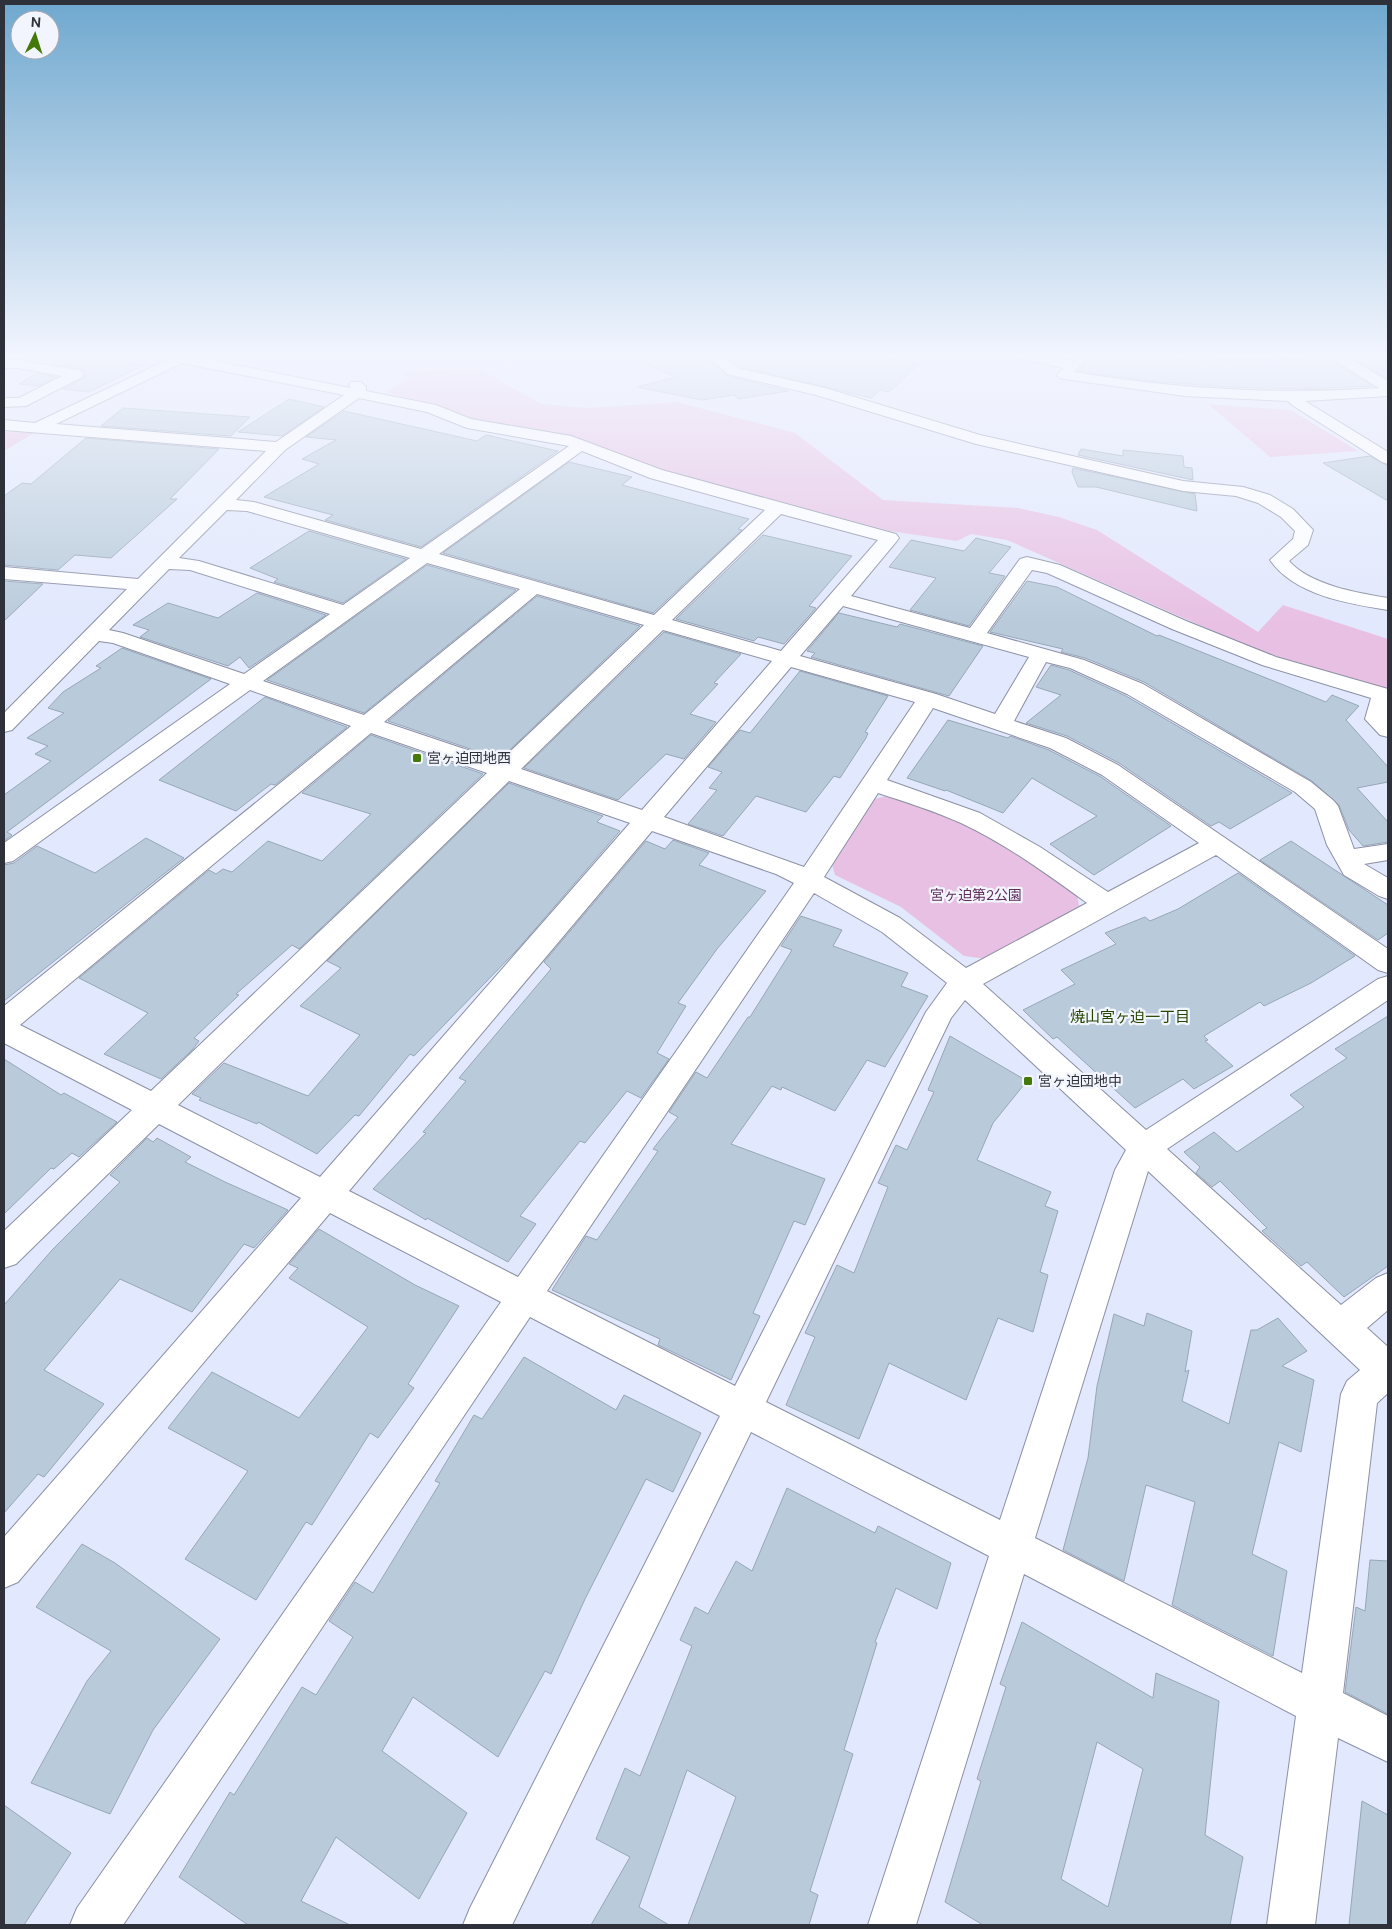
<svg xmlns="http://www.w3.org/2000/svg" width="1392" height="1929" font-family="'DM Sans','Noto Sans JP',sans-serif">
<rect width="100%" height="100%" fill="#e2e8fd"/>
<path fill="#e8c0e3" d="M 478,368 L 542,404 L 587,408 L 677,402 L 795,433 L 883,500 L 1018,508 L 1059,517 L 1097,530 L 1258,632 L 1283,605 L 1388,639 L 1388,689 L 1267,655 L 1007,540 L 971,534 L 957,541 L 890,531 L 658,469 L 569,436 L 472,419 L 386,392 L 407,378 L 402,371 Z
M 1208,404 L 1291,410 L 1358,451 L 1270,457 Z
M 4,432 L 34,433 L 4,451 Z
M 886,796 L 974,827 L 1077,894 L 1079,906 L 986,959 L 964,956 L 901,907 L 835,875 L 831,861 L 875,799 Z"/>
<path fill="#b9cbdb" stroke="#96a7b7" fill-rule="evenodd" d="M 73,353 L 118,359 L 116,361 L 144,365 L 89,392 L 63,389 L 83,379 L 86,375 L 82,369 L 53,364 Z
M 620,353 L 694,353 L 697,358 L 716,365 L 727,376 L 788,391 L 738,399 L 734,395 L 702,400 L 637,387 L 676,377 Z
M 720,353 L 852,353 L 919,364 L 889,392 L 880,390 L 871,398 L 738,366 L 729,357 Z
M 1093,353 L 1154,353 L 1151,356 L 1223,362 L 1222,360 L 1281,364 L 1277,360 L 1326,357 L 1373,386 L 1303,389 L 1227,387 L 1151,381 L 1078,371 Z
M 1388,356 L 1388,379 L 1350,357 Z
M 37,373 L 56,377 L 38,386 L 19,384 Z
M 289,399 L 324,407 L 282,436 L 238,432 Z
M 123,408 L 250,417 L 231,436 L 101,426 Z
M 344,411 L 477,441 L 486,435 L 558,451 L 421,547 L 325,520 L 333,515 L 264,497 L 319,464 L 302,459 L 336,440 L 306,437 Z
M 86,438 L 219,449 L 170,499 L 177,499 L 111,558 L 75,555 L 58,570 L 4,565 L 4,496 L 22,483 L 31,484 Z
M 1081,449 L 1123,456 L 1123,450 L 1183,456 L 1184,467 L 1192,468 L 1193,480 L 1078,455 Z
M 1370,456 L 1388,466 L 1388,501 L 1323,463 Z
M 569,462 L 632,477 L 622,485 L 749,519 L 738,529 L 742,530 L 653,613 L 443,553 Z
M 1073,468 L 1195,494 L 1197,511 L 1096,487 L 1078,487 L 1072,472 Z
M 309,531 L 406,559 L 343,603 L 274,582 L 278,579 L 250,568 Z
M 763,535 L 852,556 L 809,606 L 816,608 L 784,644 L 758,637 L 754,641 L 676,619 Z
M 976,538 L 1011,547 L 989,573 L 1005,576 L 969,626 L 910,610 L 936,578 L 889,567 L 911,540 L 964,551 Z
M 427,565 L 516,590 L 364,713 L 267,680 Z
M 4,581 L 43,584 L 4,621 Z
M 1027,581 L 1057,587 L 1157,636 L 1159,635 L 1326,702 L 1332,695 L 1359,706 L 1346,720 L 1388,767 L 1388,782 L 1357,788 L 1388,822 L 1388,842 L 1363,846 L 1349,830 L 1339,805 L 1312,781 L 1144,682 L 1085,658 L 1061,652 L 1063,649 L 990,632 Z
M 257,593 L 326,615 L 249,668 L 240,657 L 228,666 L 140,637 L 149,630 L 133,625 L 168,603 L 218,618 Z
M 537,596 L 640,626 L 500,759 L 388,721 Z
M 839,613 L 897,627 L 900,624 L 983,646 L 949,696 L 811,657 L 815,653 L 807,651 Z
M 664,632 L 741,654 L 714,683 L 718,684 L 690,714 L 716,722 L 684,759 L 666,754 L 618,800 L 524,768 Z
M 122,648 L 211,679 L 7,832 L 12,835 L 4,841 L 4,795 L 51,761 L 35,754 L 48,746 L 27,738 L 64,713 L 48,708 L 63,692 L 101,668 L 96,666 Z
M 1051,665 L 1069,670 L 1126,696 L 1292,793 L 1230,829 L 1219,822 L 1211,826 L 1119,763 L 1067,736 L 1026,723 L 1061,695 L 1036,687 Z
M 800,671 L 888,696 L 865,732 L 868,733 L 866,738 L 840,778 L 834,776 L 806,812 L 756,796 L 723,836 L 688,824 L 717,790 L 709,788 L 722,772 L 708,767 L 740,730 L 750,733 Z
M 265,697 L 347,727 L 275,785 L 271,784 L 236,811 L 159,780 Z
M 948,720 L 1008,738 L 1010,736 L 1049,750 L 1101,777 L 1171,826 L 1094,875 L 1050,844 L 1097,816 L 1032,778 L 1003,813 L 946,790 L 945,791 L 907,778 Z
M 371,735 L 483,774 L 299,949 L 292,945 L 236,994 L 239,995 L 194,1038 L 199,1041 L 192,1050 L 161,1079 L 104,1054 L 148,1013 L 79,978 L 209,870 L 216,874 L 223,869 L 232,872 L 268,841 L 322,861 L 371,814 L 302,793 Z
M 509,783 L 603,816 L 597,822 L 620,831 L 516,951 L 414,1056 L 410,1054 L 359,1116 L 355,1115 L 317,1154 L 258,1122 L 257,1124 L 199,1100 L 201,1098 L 192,1094 L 224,1063 L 308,1096 L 360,1035 L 300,1006 L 341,968 L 327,961 Z
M 146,838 L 184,858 L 4,1001 L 4,865 L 14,863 L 37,846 L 95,873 Z
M 673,840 L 709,853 L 699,865 L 766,891 L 717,949 L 678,1003 L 686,1006 L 657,1053 L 669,1059 L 641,1098 L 627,1091 L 585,1143 L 580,1141 L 520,1216 L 536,1224 L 508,1262 L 427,1218 L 426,1220 L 373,1189 L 426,1133 L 423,1132 L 466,1081 L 459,1078 L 551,969 L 544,962 L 646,841 L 665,849 Z
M 1291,841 L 1388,905 L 1388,933 L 1378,940 L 1260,860 Z
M 1238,873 L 1355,956 L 1311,983 L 1264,1006 L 1260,1002 L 1204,1036 L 1208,1040 L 1205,1041 L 1233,1066 L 1194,1089 L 1183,1079 L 1135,1108 L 1057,1037 L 1053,1039 L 1023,1010 L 1075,984 L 1061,970 L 1116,944 L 1105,933 L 1145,917 L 1150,921 L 1178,909 Z
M 801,916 L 842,930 L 833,946 L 908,973 L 901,986 L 928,996 L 885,1067 L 867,1060 L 835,1111 L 782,1087 L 781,1090 L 772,1086 L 731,1144 L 825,1179 L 805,1225 L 794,1221 L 753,1313 L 760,1316 L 731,1380 L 658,1345 L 660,1339 L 552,1290 L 586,1236 L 597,1240 L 658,1151 L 653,1149 L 678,1117 L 669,1112 L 696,1072 L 707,1078 L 748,1017 L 750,1017 L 792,950 L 781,946 Z
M 1388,1016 L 1388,1266 L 1344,1297 L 1307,1262 L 1301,1266 L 1262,1231 L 1267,1228 L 1220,1181 L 1212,1187 L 1196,1173 L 1200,1167 L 1184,1152 L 1214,1132 L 1237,1152 L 1304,1107 L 1290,1095 L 1347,1058 L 1335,1049 Z
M 950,1036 L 1027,1081 L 993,1123 L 977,1160 L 1051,1192 L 1045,1206 L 1058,1211 L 1040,1272 L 1048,1275 L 1033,1332 L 998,1318 L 966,1400 L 889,1363 L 859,1439 L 786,1405 L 815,1337 L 805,1333 L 837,1265 L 854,1273 L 888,1187 L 878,1183 L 896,1145 L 907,1150 L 934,1092 L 928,1090 Z
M 4,1059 L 61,1095 L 64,1093 L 117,1122 L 79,1157 L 72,1153 L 54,1169 L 51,1168 L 4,1214 Z
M 147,1138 L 153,1142 L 157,1138 L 191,1157 L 185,1162 L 225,1182 L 288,1210 L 254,1248 L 244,1244 L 192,1312 L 120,1279 L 44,1370 L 104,1404 L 44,1477 L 38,1474 L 4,1513 L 4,1305 L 53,1249 L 120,1182 L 110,1175 Z
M 319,1229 L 415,1285 L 459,1306 L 408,1384 L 414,1388 L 378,1438 L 370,1433 L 312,1525 L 306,1522 L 256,1600 L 185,1559 L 248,1471 L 168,1428 L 212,1372 L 299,1418 L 368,1327 L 289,1278 L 298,1268 L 289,1264 Z
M 1147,1313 L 1192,1331 L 1185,1372 L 1189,1370 L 1182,1401 L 1229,1424 L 1251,1330 L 1257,1330 L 1278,1318 L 1307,1351 L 1282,1366 L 1314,1380 L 1301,1452 L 1279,1442 L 1252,1554 L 1287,1571 L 1273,1656 L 1172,1605 L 1195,1502 L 1146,1485 L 1124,1581 L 1063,1550 L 1088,1458 L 1097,1386 L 1114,1314 L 1144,1326 Z
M 524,1357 L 616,1410 L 624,1395 L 701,1433 L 673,1492 L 646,1479 L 585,1599 L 551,1674 L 545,1671 L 498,1757 L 413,1697 L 382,1751 L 467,1813 L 419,1899 L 336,1837 L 301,1901 L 350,1925 L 248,1925 L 179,1877 L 230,1792 L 234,1795 L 302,1687 L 316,1695 L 353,1637 L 329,1621 L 355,1582 L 373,1593 L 440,1483 L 435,1481 L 474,1415 L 482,1419 Z
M 787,1488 L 875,1533 L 878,1526 L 951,1563 L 937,1609 L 896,1588 L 875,1642 L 877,1643 L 844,1750 L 853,1754 L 810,1891 L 818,1895 L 809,1925 L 688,1925 L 736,1797 L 687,1770 L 639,1907 L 669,1925 L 591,1925 L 630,1857 L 596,1839 L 625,1768 L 640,1776 L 692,1646 L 680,1640 L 695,1607 L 708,1614 L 736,1561 L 752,1571 Z
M 82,1544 L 115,1563 L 220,1639 L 153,1730 L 110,1814 L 31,1783 L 87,1681 L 111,1651 L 36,1607 Z
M 1370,1560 L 1388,1561 L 1388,1714 L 1345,1692 L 1356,1607 L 1365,1611 Z
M 1022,1622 L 1153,1698 L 1156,1673 L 1219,1701 L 1205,1835 L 1243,1857 L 1230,1925 L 983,1925 L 945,1902 L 981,1781 L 977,1779 L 1006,1687 L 1000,1684 ZM 1097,1742 L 1143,1769 L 1108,1907 L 1061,1879 Z
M 1362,1801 L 1388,1815 L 1388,1925 L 1349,1925 Z
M 4,1805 L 71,1853 L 24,1925 L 4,1925 Z"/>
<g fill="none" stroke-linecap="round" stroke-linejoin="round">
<defs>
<path id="minor" d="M 696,353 C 716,353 723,352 737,368 L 825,388 L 980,435 L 1183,481 L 1243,487 L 1270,495 L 1293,509 L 1313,530 L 1308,545 L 1289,561 C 1310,585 1358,593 1388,598 L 1388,610 C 1349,604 1294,595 1270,560 L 1293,539 L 1295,531 L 1281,517 L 1258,503 L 1236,496 L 1183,491 L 976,444 L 816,395 L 727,374 L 717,363 L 698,356 Z
M 1006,353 L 1032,353 L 1069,361 L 1076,353 L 1091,353 L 1074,372 C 1176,389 1277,395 1379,388 L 1323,353 L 1340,353 L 1388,381 L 1388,396 L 1305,401 L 1388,452 L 1388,464 L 1382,462 L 1292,405 L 1288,401 L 1185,396 L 1064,379 L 1059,378 L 1057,375 L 1063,368 L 1008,356 Z
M 1183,353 L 1320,353 L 1313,357 L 1241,359 L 1190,357 Z
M 180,354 L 350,388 L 349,385 L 351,382 L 361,382 L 366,387 L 366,391 L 436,405 L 471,419 L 571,436 L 662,470 L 896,534 L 899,538 L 896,542 L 851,596 L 970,628 L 1020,559 L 1027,557 L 1060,565 L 1186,621 L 1276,657 L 1388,689 L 1388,737 L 1380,735 L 1365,719 L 1371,698 L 1262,665 L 1172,629 L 1047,573 L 1032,570 L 987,633 L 1084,660 L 1143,684 L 1311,782 L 1334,801 L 1338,806 L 1354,849 L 1388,844 L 1388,860 L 1364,864 L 1388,878 L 1388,899 L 1379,896 L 1344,875 L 1327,845 L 1315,809 L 1295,792 L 1127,694 L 1070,668 L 1046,662 L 1014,721 L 1066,738 L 1118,765 L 1388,949 L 1388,973 L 1378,970 L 1216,855 L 983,984 L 1146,1130 L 1378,979 L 1388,976 L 1388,1000 L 1167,1149 L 1341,1305 L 1376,1278 L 1388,1273 L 1388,1310 L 1367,1328 L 1388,1347 L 1388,1393 L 1377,1403 L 1343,1693 L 1388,1716 L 1388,1762 L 1338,1738 L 1315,1925 L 1267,1925 L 1296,1716 L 1024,1574 L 916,1925 L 868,1925 L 989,1556 L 751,1432 L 512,1925 L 463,1925 L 470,1908 L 720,1416 L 530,1317 L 123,1925 L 70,1925 L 77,1908 L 501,1302 L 330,1213 L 18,1582 L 4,1588 L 4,1537 L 301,1198 L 159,1124 L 16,1264 L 4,1268 L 4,1231 L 132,1110 L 4,1043 L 4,1006 L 351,726 L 250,690 L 13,861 L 4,863 L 4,843 L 230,684 L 113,643 L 99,641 L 12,730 L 4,732 L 4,713 L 127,589 L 4,579 L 4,567 L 138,579 L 266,451 L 4,430 L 4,420 L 35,423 ZM 182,363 L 344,395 L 276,442 L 56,424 ZM 359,398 L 427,412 L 467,428 L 569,446 L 421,549 L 254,502 L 236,500 L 285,450 ZM 582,451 L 650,478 L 765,510 L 654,615 L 439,554 ZM 227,510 L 247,511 L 410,558 L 343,605 L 199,561 L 179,558 ZM 781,514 L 878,540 L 781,651 L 672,620 ZM 427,563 L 520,589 L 364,715 L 263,681 ZM 169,569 L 190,570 L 330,614 L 244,674 L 123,633 L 109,630 ZM 537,594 L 644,625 L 500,761 L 384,722 ZM 843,606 L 1029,657 L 995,714 L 936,694 L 800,656 ZM 663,630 L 772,661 L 642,810 L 521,769 ZM 791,667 L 915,702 L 804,867 L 664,817 ZM 933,708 L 1050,748 L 1102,775 L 1199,843 L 1108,892 L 1040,847 L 980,813 L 887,780 ZM 371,733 L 487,773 L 151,1091 L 20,1025 ZM 509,781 L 630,823 L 320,1177 L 178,1105 ZM 878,793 C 906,802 934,811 961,823 C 1006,844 1047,874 1087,903 L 966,968 L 900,918 L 824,877 ZM 652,831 L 776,874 L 794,883 L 518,1277 L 349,1191 ZM 814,893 L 882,932 L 947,983 L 926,1012 L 735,1386 L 547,1291 ZM 965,1000 L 1126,1150 L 1115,1170 L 1000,1520 L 766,1402 L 951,1018 ZM 1148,1171 L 1360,1370 L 1347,1381 L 1341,1394 L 1302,1673 L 1035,1538 Z
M 4,360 L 18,360 L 77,370 L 82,371 L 84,374 L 82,377 L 26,406 L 4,407 L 4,398 L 19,398 L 62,376 L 18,368 L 4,368 Z"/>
</defs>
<use href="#minor" stroke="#8b90a4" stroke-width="2"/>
<use href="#minor" fill="#fff" fill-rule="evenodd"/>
</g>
<linearGradient id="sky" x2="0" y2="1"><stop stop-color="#6fa8ce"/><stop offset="0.57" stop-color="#f2f5fe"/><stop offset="1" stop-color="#f2f5fe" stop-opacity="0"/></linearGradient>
<rect width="1392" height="623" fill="url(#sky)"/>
<g fill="#447909" stroke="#f3f5fe" stroke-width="2">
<rect x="412" y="753" width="10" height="10" rx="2.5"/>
<rect x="1023" y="1076" width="10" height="10" rx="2.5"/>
</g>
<g text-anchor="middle" stroke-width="4.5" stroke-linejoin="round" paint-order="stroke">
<g font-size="14" fill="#2f313a" stroke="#f3f5fe" text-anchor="start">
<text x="427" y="763">宮ヶ迫団地西</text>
<text x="1038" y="1086">宮ヶ迫団地中</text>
</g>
<g font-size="14" fill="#5e2b5a" stroke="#f3f5fe">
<text x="976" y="900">宮ヶ迫第2公園</text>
</g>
<g font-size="15" fill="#254601" stroke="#f3f5fe">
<text x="1130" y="1022">焼山宮ヶ迫一丁目</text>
</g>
</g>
<rect width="1392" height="1929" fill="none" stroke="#2f313a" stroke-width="10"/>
<g transform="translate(35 35) rotate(4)"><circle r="24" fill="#f3f5fe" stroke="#a5a7b0"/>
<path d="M0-4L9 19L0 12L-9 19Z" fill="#447909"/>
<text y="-8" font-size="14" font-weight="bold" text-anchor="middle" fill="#2f313a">N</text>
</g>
</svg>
